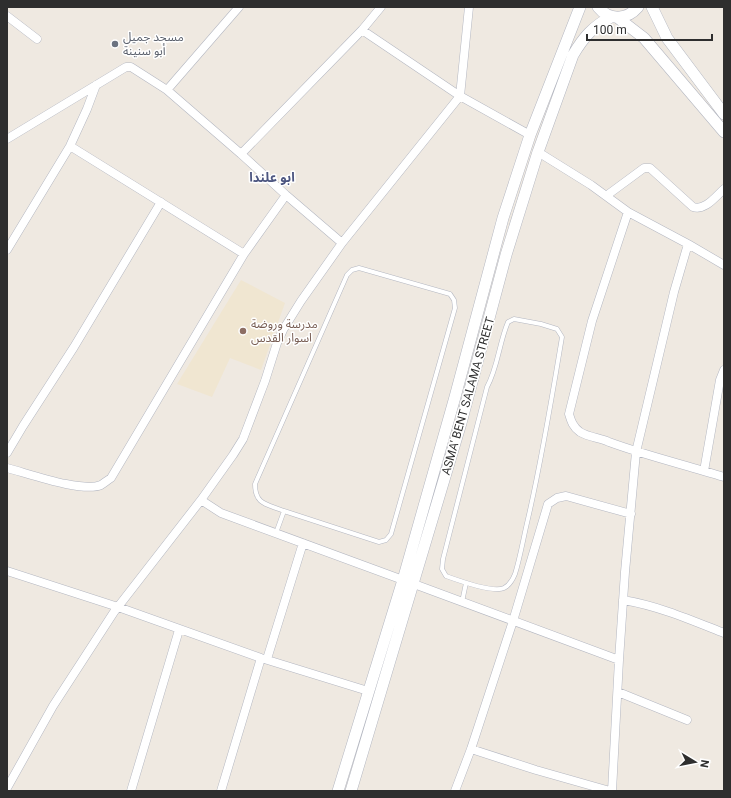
<svg xmlns="http://www.w3.org/2000/svg" width="731" height="798" font-family="Roboto,'Noto Sans Arabic',sans-serif">
<rect width="100%" height="100%" fill="#efe9e1"/>
<path fill="#f0e6d1" d="M 241,280 L 285,303 L 261,370 L 230,358 L 212,397 L 177,384 Z"/>
<g fill="none" stroke-linecap="round" stroke-linejoin="round">
<defs>
<path id="lane" d="M 514,319 L 541,324 L 557,329 L 562,337 L 561,343 C 551,403 541,464 527,523 C 523,540 520,558 515,574 C 513,579 510,585 504,588 C 494,593 457,580 446,576 L 442,569 L 443,559 L 487,387 C 498,367 499,343 508,322 Z
M 276,533 L 284,511 C 267,504 255,505 255,484 L 347,275 L 352,270 L 359,268 L 450,294 L 454,300 L 455,308 L 391,534 L 386,540 L 379,542 L 284,511
M 462,602 L 466,583"/>
<path id="street" d="M 7,16 L 37,39
M 362,30 L 460,96 L 530,135
M 167,90 L 239,7
M 7,139 L 126,67 L 131,67 L 167,90 L 241,154 L 286,195 L 342,243
M 70,146 L 244,254
M 538,152 L 591,185 L 628,212 L 688,244 L 724,265
M 241,154 L 362,30 L 381,7
M 606,196 L 644,168 L 650,168 L 693,207 C 705,211 715,197 724,189
M 628,212 L 592,321 L 569,414 C 571,421 573,427 580,432 C 588,437 600,438 609,442 C 647,456 686,465 724,477
M 7,250 L 70,146 L 87,109 L 96,85
M 7,453 L 23,426 L 74,347 L 161,202
M 7,468 C 27,473 82,493 101,485 C 104,483 108,480 111,478 L 244,254 L 286,195
M 704,471 L 720,380 L 724,370
M 201,500 L 221,513 L 403,580
M 7,571 L 118,607 L 261,658 L 368,691
M 414,584 L 619,660
M 623,600 C 659,606 691,620 724,633
M 267,659 L 303,543
M 618,692 L 687,720
M 471,749 L 536,770 L 610,791
M 7,788 L 53,706 L 114,612 L 201,500 L 233,455 L 243,439 L 265,381 L 277,343 L 283,330 L 301,301 L 342,243 L 460,96 L 469,7
M 131,791 L 179,630
M 221,791 L 261,658
M 455,791 L 471,749 L 513,621 L 548,504 L 557,498 L 566,496 L 631,514
M 612,791 L 619,660 L 625,572 L 636,452 L 674,292 L 688,244"/>
<path id="secondary" d="M 598,7 C 609,21 627,20 638,7
M 652,7 L 667,38 L 724,114
M 618,18 L 644,38 L 724,132
M 338,791 L 403,580 L 455,397 L 503,218 L 530,135 L 580,7
M 351,791 L 461,423 L 506,255 L 538,152 L 573,55 C 583,38 593,26 611,17"/>
</defs>
<use href="#lane" stroke="#b4b7c1" stroke-width="5"/>
<use href="#street" stroke="#b4b7c1" stroke-width="9"/>
<use href="#secondary" stroke="#b4b7c1" stroke-width="12"/>
<use href="#lane" stroke="#fff" stroke-width="4"/>
<use href="#street" stroke="#fff" stroke-width="8"/>
<use href="#secondary" stroke="#fff" stroke-width="11"/>
</g>
<circle fill="#6b7280" stroke="#fff" stroke-width="1.5" cx="115" cy="44" r="4"/>
<circle fill="#8d6e63" stroke="#fff" stroke-width="1.5" cx="243" cy="331" r="4"/>
<g text-anchor="middle" stroke-width="3" stroke-linejoin="round" paint-order="stroke">
<g font-size="12" fill="#5b616d" stroke="#fff" text-anchor="start">
<text x="123" y="41">مسجد جميل<tspan x="123" dy="14">أبو سنينة</tspan></text>
</g>
<g font-size="12" fill="#785e54" stroke="#fff" text-anchor="start">
<text x="251" y="328">مدرسة وروضة<tspan x="251" dy="14">اسوار القدس</tspan></text>
</g>
<g font-size="12" fill="#2e2e2e" stroke="#fff">
<text transform="translate(468 396) rotate(-74)" y="4">ASMA' BENT SALAMA STREET</text>
</g>
<g font-size="13" font-weight="bold" fill="#4d5680" stroke="#fff">
<text x="272" y="182">ابو علندا</text>
</g>
</g>
<rect width="731" height="798" fill="none" stroke="#2e2e2e" stroke-width="16"/>
<g transform="translate(695 762) rotate(100)" stroke="#ffffff" stroke-width="3" paint-order="stroke">
<path d="M0-3L7 15L0 10L-7 15Z" fill="#2e2e2e"/>
<text y="-6" font-size="11" font-weight="bold" text-anchor="middle" fill="#2e2e2e">N</text>
</g>
<path d="M587 34v6h125v-6" fill="none" stroke="#2e2e2e" stroke-width="2"/>
<text x="593" y="34" font-size="12" fill="#2e2e2e" stroke="#ffffff" stroke-width="3" paint-order="stroke">100 m</text>
</svg>
